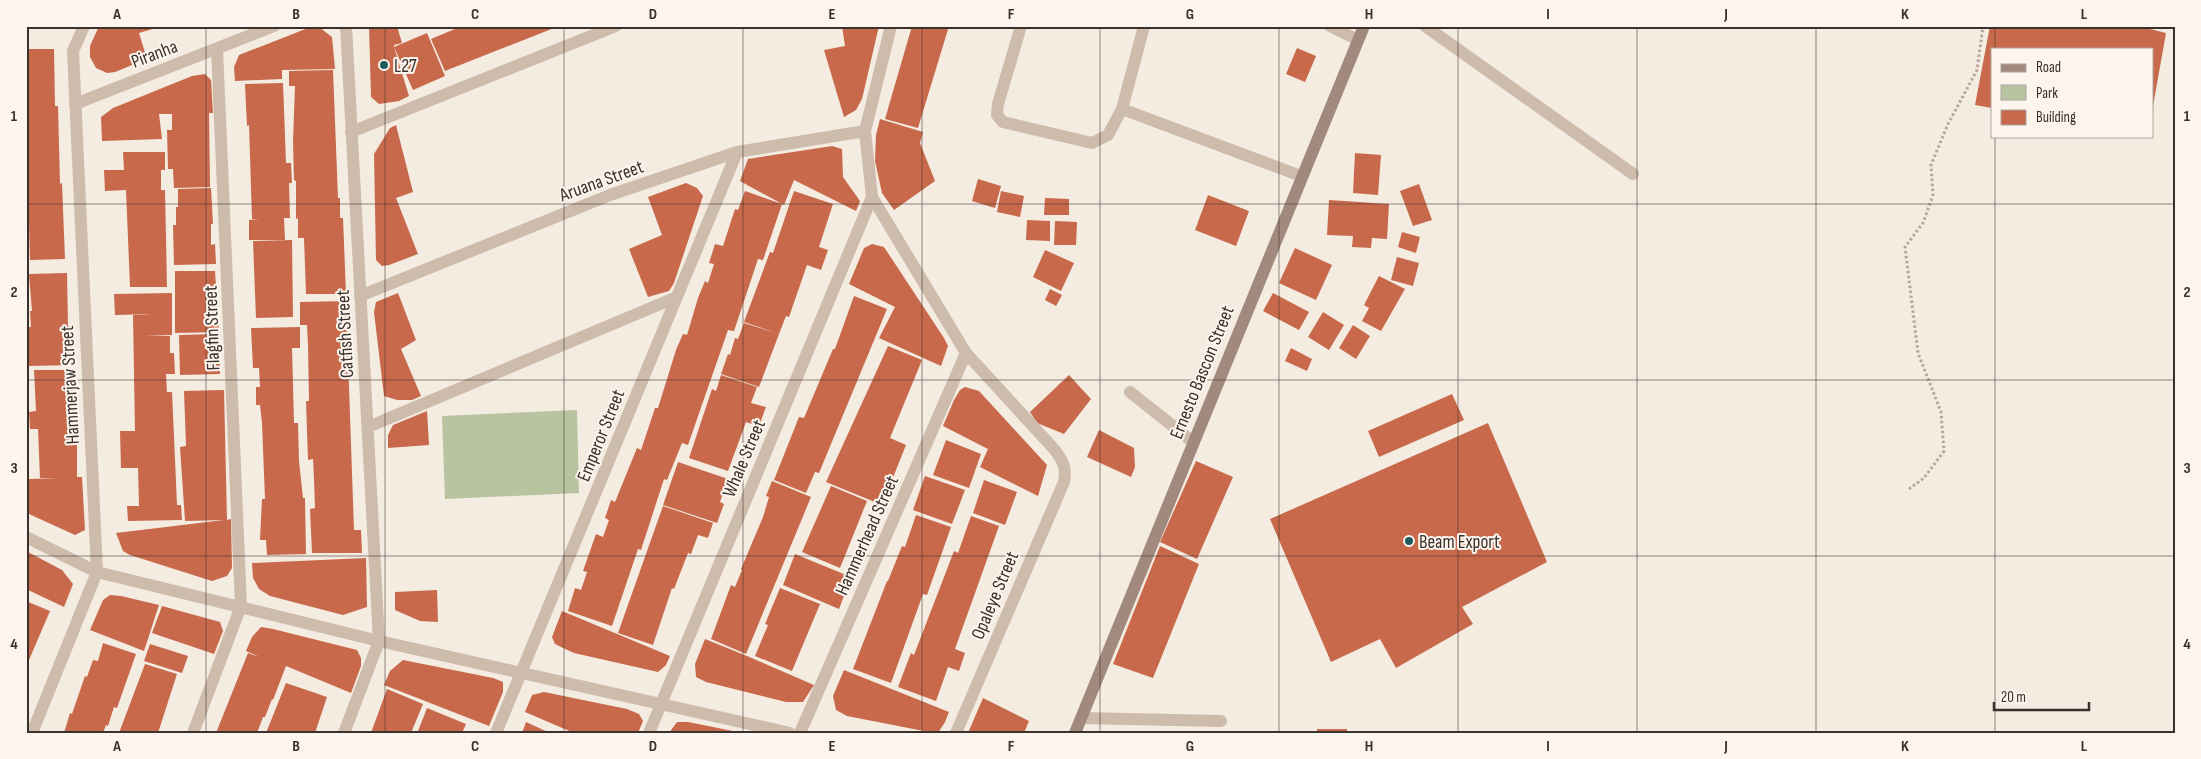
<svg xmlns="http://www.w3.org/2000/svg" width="2201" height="759" font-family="'Sofia Sans Condensed',sans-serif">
<rect width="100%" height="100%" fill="#f4ebe1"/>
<path fill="#b8c4a0" d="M 577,410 L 579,493 L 445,499 L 442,416 Z"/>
<path fill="#c8694b" d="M 99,26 L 159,26 L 159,27 L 139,33 L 147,59 L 115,72 L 107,73 L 96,68 L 90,57 L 90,46 Z
M 369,26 L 397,26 L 402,43 L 394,45 L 394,47 L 427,33 L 445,76 L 413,90 L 394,47 L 409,96 L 399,101 L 379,104 L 371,97 Z
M 462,26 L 559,26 L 445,71 L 431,39 Z
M 842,26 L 879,26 L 862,99 L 856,110 L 844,117 L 824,50 L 845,46 Z
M 912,26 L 949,26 L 918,128 L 885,119 Z
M 1990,26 L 2138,26 L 2166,33 L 2153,106 L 2152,49 L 1992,49 L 1992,108 L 1975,105 Z
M 319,27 L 332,37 L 335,69 L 282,70 L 282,79 L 235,81 L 234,67 L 239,55 L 308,28 Z
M 1297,48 L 1316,56 L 1305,82 L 1286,74 Z
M 26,49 L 54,49 L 55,106 L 58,106 L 60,184 L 62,183 L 65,259 L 30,260 L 29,225 L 26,226 Z
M 333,70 L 338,198 L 340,198 L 340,218 L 343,218 L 346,294 L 306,294 L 304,238 L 298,238 L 298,218 L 296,219 L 296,181 L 294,180 L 293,141 L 295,86 L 289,86 L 289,71 Z
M 205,74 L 211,80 L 213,113 L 209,113 L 210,187 L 174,188 L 173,169 L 168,169 L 167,130 L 172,130 L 172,114 L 159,114 L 162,139 L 102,141 L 101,117 L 113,108 L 192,76 Z
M 283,83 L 286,163 L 291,163 L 292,183 L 289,183 L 290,218 L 284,218 L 285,240 L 249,240 L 249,220 L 259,219 L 252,219 L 249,125 L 247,126 L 245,84 Z
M 880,119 L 923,132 L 920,143 L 935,181 L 894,210 L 882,193 L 875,161 L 876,135 Z
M 396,125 L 413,192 L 396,198 L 418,254 L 389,265 L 382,266 L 376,260 L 374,154 L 390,128 Z
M 832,146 L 842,149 L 843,177 L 860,201 L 856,211 L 794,180 L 784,205 L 782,204 L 763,260 L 758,259 L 734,331 L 728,330 L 688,445 L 682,443 L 667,480 L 664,479 L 641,550 L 638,549 L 612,626 L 568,611 L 575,588 L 581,590 L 587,572 L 583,571 L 596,534 L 603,537 L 609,520 L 605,518 L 611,500 L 615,502 L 637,448 L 641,450 L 655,408 L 658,408 L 676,350 L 683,334 L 687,335 L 698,298 L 705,281 L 708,283 L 714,264 L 709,263 L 715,244 L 723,246 L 735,209 L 738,210 L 745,191 L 782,204 L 740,181 L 748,159 Z
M 123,152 L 165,152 L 165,170 L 161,170 L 161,190 L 165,190 L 167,287 L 130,287 L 126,190 L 105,191 L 104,170 L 124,170 Z
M 1355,153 L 1381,155 L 1378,195 L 1353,193 Z
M 978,179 L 1001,186 L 995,208 L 972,201 Z
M 686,183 L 697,188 L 703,196 L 674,283 L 669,291 L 648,297 L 629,249 L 662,235 L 648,197 Z
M 1419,184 L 1432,220 L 1413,226 L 1400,191 Z
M 211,188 L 213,224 L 211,224 L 211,245 L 215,244 L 216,264 L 174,265 L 173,225 L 176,225 L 176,207 L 178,207 L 178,189 Z
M 794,191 L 833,204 L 819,247 L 828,250 L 821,270 L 807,265 L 789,317 L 786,316 L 779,334 L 744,322 L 770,252 L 773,253 Z
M 1001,191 L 1024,196 L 1020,217 L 997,212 Z
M 1208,195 L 1249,211 L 1236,246 L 1195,230 Z
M 1045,198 L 1069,199 L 1069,215 L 1044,215 Z
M 1329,200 L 1389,204 L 1387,239 L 1372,238 L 1371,248 L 1352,247 L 1353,236 L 1327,235 Z
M 1027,220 L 1050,221 L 1050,241 L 1026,240 Z
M 1055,221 L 1077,222 L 1076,245 L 1054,245 Z
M 1402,232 L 1420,237 L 1416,253 L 1398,247 Z
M 292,240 L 293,317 L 256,318 L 253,241 Z
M 872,244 L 884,247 L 944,338 L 948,346 L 941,366 L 879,338 L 895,307 L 849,284 L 864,248 Z
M 1295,248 L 1332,265 L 1316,300 L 1279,283 Z
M 1045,250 L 1074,263 L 1061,291 L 1033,277 Z
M 1397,257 L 1419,263 L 1413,286 L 1391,280 Z
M 175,271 L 215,271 L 219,332 L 175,333 Z
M 67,273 L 68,326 L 71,326 L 72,365 L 29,366 L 28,327 L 31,327 L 30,311 L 32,311 L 29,274 Z
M 1379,276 L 1405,289 L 1381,331 L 1362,321 L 1369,308 L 1364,305 Z
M 1050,289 L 1062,295 L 1056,306 L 1045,300 Z
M 172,293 L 172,335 L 145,336 L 170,336 L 170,353 L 174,353 L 175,374 L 166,374 L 167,392 L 172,392 L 177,505 L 181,505 L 182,520 L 128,521 L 127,506 L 139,506 L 138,468 L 121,468 L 120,431 L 135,431 L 133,315 L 152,314 L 115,315 L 114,294 Z
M 398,293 L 416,340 L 401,349 L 421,396 L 412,400 L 397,400 L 384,396 L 374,312 L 376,302 Z
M 1273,293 L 1309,312 L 1299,330 L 1263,311 Z
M 854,296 L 887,309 L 819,473 L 815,472 L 806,493 L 774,480 L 799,417 L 804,418 L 833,349 L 835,349 Z
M 346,301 L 354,530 L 361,530 L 362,553 L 312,553 L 310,509 L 315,508 L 314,480 L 313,459 L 308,460 L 306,401 L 309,401 L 308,345 L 307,325 L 300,325 L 300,302 Z
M 1323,312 L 1344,325 L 1329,350 L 1308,337 Z
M 744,323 L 779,334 L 759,387 L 721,374 L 728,354 L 730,355 L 735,338 L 738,339 Z
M 1353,325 L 1370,336 L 1356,359 L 1339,348 Z
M 300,327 L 300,348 L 292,348 L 294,423 L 298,423 L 299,461 L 303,498 L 305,498 L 306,554 L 267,555 L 266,540 L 260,540 L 262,499 L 265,499 L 262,423 L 260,405 L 256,405 L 256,387 L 260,387 L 259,368 L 253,368 L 251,328 Z
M 219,334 L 220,374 L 180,375 L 179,335 Z
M 888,346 L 922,360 L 890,438 L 906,445 L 882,505 L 826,482 Z
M 1291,348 L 1312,359 L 1307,371 L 1285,361 Z
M 34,370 L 73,370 L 75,445 L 77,444 L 77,477 L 82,477 L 85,530 L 75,535 L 29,514 L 29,479 L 59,478 L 40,478 L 38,429 L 30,429 L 29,412 L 36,411 Z
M 721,375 L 757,387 L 751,403 L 766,407 L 759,426 L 746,422 L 728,471 L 689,458 L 712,389 L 716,391 Z
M 1069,375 L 1091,399 L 1064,434 L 1037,423 L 1030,412 Z
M 965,387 L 979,391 L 1047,465 L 1038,496 L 980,467 L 988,449 L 943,426 L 954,400 L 960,390 Z
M 224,390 L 227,520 L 231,519 L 232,568 L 227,576 L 212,581 L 130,555 L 123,551 L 116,533 L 224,520 L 185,521 L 180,447 L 186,446 L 184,391 Z
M 1452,394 L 1464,420 L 1379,457 L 1368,431 Z
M 427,411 L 429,445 L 388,448 L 388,435 L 393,425 Z
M 1488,423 L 1547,562 L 1462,607 L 1473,624 L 1396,668 L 1380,639 L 1331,662 L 1270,519 Z
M 1099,430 L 1134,448 L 1135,467 L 1131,477 L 1087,457 Z
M 946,440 L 981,454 L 969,488 L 933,475 Z
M 1196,461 L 1233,477 L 1197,559 L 1160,542 Z
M 678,462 L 728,479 L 720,502 L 724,504 L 717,523 L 663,505 Z
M 925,476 L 965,490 L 952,524 L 913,510 Z
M 984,480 L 1017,492 L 1005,525 L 973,513 Z
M 772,481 L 811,497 L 746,654 L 711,639 L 731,585 L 735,587 L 742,570 L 741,569 L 763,517 L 769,497 L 766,496 Z
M 831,486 L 867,501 L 840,568 L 802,552 Z
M 663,506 L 713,523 L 708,538 L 698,535 L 691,554 L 688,553 L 674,589 L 672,588 L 653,645 L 618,633 Z
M 916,515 L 951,527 L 927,595 L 923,594 L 891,683 L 853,669 L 887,581 L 888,581 L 902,546 L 905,547 Z
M 971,516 L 999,526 L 955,649 L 965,653 L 959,671 L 948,667 L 936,701 L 898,687 L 911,653 L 914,655 L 954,551 L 958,553 Z
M 1160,546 L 1199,564 L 1153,678 L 1113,664 Z
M 26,551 L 62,570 L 73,584 L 64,607 L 26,589 Z
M 795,554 L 851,577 L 839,609 L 783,585 Z
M 366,558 L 367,607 L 343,615 L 270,596 L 259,589 L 253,578 L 252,563 Z
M 780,588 L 820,604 L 792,671 L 755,656 L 768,625 L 765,624 Z
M 437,590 L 438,622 L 420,621 L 395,610 L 395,592 Z
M 110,595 L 121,596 L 159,605 L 144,651 L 90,630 L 103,600 Z
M 26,601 L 50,611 L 26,667 Z
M 162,606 L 220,622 L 223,631 L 214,654 L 152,633 Z
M 562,611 L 670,656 L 666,665 L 658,672 L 574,653 L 563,648 L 555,644 L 552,637 Z
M 261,627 L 273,629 L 357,650 L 361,658 L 361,666 L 351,693 L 286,666 L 273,700 L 272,699 L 265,717 L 263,717 L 257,733 L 216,733 L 248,653 L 260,657 L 246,651 L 252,637 Z
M 705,639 L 747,656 L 814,685 L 803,702 L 786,702 L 706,682 L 696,677 L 695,664 Z
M 103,643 L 136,654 L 117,708 L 114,707 L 108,726 L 106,725 L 103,733 L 64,733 L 70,713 L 72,714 L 85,676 L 87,677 L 93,660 L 98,661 Z
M 150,644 L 188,656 L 182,673 L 144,661 Z
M 403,660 L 493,678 L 503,682 L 503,692 L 489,726 L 384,685 L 390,671 Z
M 145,664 L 177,674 L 158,733 L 119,733 Z
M 844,670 L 949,712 L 945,722 L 938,733 L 934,733 L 847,716 L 836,710 L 833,696 Z
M 286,683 L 327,697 L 315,733 L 266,733 Z
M 387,689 L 423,704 L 411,733 L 371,733 Z
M 544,692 L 627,709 L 639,714 L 643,721 L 638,733 L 574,733 L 525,712 L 532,695 Z
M 983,698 L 1029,721 L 1024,733 L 968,733 Z
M 427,708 L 466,724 L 462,733 L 420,733 L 418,731 Z
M 526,722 L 550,733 L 522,733 Z
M 677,722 L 688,722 L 743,733 L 669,733 Z
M 1317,729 L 1347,729 L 1347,733 L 1317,733 Z"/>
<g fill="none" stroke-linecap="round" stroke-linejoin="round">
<path stroke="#b9a596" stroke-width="3" stroke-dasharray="2.5 2.5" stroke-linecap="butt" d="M 1909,489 L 1924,478 L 1944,451 L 1941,412 L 1918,353 L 1905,247 L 1923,223 L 1933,195 L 1931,165 L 1948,124 L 1977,70 L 1983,26"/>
<path stroke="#cdbbac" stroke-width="12" d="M 1330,26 L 1358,40
M 1425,26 L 1633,174
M 1130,392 L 1193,442
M 1081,718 L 1221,721"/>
<path stroke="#cdbbac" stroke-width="12" d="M 891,26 L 865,131 L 872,197 L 966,353 L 1054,449 C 1063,461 1067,468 1064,482 L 956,733
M 1021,26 L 998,104 L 997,115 L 1003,122 L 1092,143 L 1108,135 L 1122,109 L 1144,26
M 75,104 L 274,26
M 1122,109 L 1301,176
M 351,132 L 616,26
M 360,296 L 610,195 L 737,152 L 865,131
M 368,427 L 677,297
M 26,537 L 97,572 L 379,641 L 790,733
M 32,733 L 97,572 L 73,51 L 84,26
M 193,733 L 241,606 L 217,49
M 344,733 L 379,641 L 346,26
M 496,733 L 737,152
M 649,733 L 872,197
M 800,733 L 966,353"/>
<path stroke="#a18a7d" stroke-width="12" d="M 1075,733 L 1364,26"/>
</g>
<path fill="none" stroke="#3b302b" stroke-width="1" stroke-opacity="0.55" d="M 206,26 L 206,733M 385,26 L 385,733M 564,26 L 564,733M 743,26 L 743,733M 922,26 L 922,733M 1100,26 L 1100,733M 1279,26 L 1279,733M 1458,26 L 1458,733M 1637,26 L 1637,733M 1816,26 L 1816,733M 1995,26 L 1995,49M 1995,136 L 1995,733M 26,204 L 2175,204M 26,380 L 2175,380M 26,556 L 2175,556"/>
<g fill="#1f5a5e" stroke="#fbf5ee" stroke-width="2">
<circle cx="384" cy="65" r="5"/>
<circle cx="1409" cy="541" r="5"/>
</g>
<g text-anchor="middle" stroke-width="4" stroke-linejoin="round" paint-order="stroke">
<g font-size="19" fill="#3b302b" stroke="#fbf5ee">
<text transform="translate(154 53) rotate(-21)" y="7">Piranha</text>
<text transform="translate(601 180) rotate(-20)" y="7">Aruana Street</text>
<text transform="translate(211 328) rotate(-92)" y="7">Flagfin Street</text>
<text transform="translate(344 334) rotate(-93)" y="7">Catfish Street</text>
<text transform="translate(1201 372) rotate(-68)" y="7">Ernesto Bascon Street</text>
<text transform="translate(69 385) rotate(-93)" y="7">Hammerjaw Street</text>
<text transform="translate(600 435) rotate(-68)" y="7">Emperor Street</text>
<text transform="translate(743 458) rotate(-67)" y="7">Whale Street</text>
<text transform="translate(866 535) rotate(-66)" y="7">Hammerhead Street</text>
<text transform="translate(994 595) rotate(-67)" y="7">Opaleye Street</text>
</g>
<g font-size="19" fill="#3b302b" stroke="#fbf5ee" text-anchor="start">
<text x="394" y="72">L27</text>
<text x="1419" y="548">Beam Export</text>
</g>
</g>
<rect width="2201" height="759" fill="none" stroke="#fbf5ee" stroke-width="55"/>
<rect x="1991" y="48" width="162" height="90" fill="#fbf5ee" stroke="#aea6a0"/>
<rect x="2001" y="64" width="25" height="8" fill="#a18a7d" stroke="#aea6a0"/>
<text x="2036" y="72" font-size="15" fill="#3b302b">Road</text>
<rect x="2001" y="85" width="25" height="15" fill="#b8c4a0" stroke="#aea6a0"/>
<text x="2036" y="98" font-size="15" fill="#3b302b">Park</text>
<rect x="2001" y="110" width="25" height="15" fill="#c8694b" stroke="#aea6a0"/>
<text x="2036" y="122" font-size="15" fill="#3b302b">Building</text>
<path d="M1994 702v8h95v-8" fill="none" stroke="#3b302b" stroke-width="2.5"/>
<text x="2001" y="702" font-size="15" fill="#3b302b" stroke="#fbf5ee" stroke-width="4" paint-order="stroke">20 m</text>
<rect x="28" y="28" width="2146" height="704" fill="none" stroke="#3b302b" stroke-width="2"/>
<g font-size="16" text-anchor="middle" font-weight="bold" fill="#3b302b">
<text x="117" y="19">A</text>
<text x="296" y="19">B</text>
<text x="475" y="19">C</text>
<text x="653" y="19">D</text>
<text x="832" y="19">E</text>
<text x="1011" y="19">F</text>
<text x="1190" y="19">G</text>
<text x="1369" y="19">H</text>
<text x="1548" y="19">I</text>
<text x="1726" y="19">J</text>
<text x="1905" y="19">K</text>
<text x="2084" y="19">L</text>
<text x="14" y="121">1</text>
<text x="2187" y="121">1</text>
<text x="14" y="297">2</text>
<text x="2187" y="297">2</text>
<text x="14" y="473">3</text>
<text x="2187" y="473">3</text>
<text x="14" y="649">4</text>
<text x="2187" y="649">4</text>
<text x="117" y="751">A</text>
<text x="296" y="751">B</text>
<text x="475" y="751">C</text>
<text x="653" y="751">D</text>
<text x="832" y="751">E</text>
<text x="1011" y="751">F</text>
<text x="1190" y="751">G</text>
<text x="1369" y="751">H</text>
<text x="1548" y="751">I</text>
<text x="1726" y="751">J</text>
<text x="1905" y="751">K</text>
<text x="2084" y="751">L</text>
</g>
</svg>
